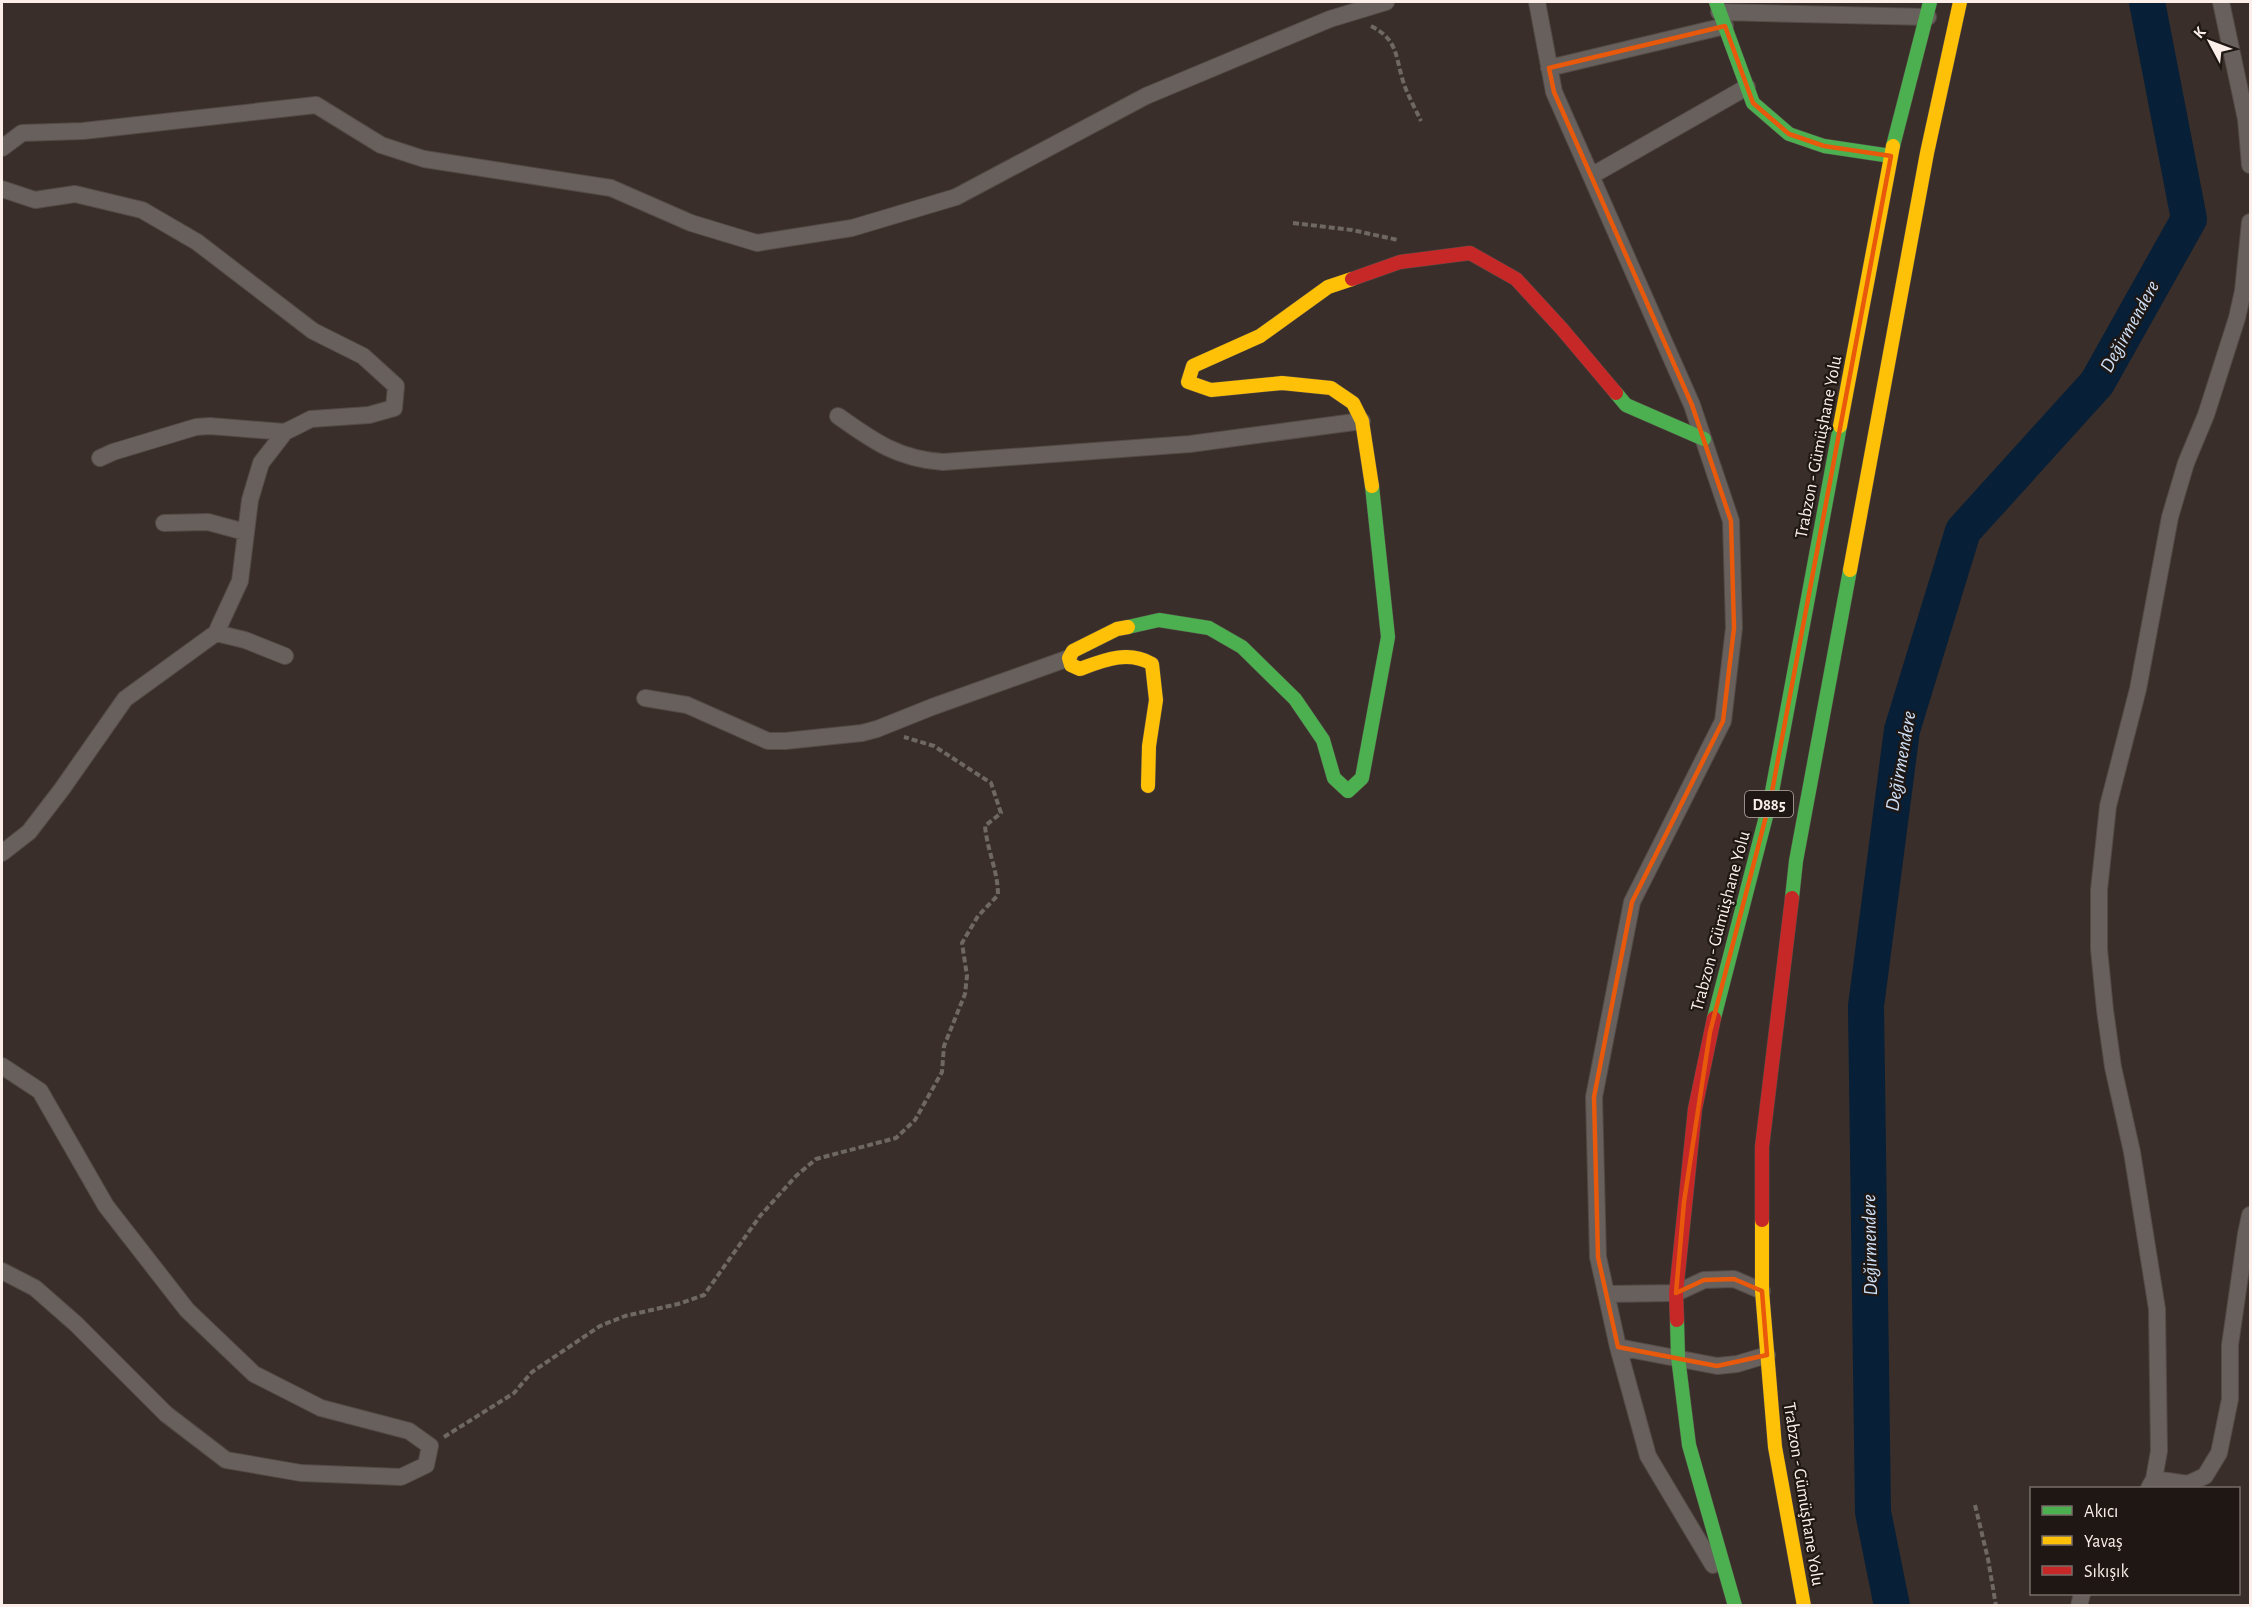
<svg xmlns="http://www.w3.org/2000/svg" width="2252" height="1607" font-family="'Alegreya Sans',sans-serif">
<rect width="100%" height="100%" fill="#392e29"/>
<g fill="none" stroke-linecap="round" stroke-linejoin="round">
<path stroke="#071f37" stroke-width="36" d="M 1892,1606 L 1873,1512 L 1866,1006 L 1902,730 L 1963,531 L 2097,383 L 2189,219 L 2147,2"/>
<defs>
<path id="street" d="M 1537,2 L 1554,92 L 1692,405 L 1731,521 L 1734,628 L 1723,721 L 1632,902 L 1594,1097 L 1598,1257 L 1618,1347 L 1648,1456 L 1713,1565
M 2221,2 L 2246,119 L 2250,165
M 1719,12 L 1928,17
M 1549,68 L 1725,26
M 2,148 L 22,133 L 83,131 L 316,105 L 381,145 L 424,159 L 611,188 L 691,223 L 757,243 L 852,228 L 956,197 L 1146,96 L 1330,19 L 1386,2
M 1591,176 L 1747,87
M 2,189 L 35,200 L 75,194 L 142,210 L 197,242 L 313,331 L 363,356 L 396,386 L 394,408 L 369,415 L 311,419 L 285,432 L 261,463 L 250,500 L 240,581 L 216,633 L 125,699 L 62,789 L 29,832 L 2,853
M 838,416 C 873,441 898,459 943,462 L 1190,444 L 1362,421
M 100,458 L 113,452 L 196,427 L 210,426 L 285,432
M 164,523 L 208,522 L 245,532
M 216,633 L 245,640 L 285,656
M 645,698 L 687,705 L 768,741 L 785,741 L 862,733 L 877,729 L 932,707 L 1069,658
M 2,1066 L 40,1091 L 106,1206 L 187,1310 L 254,1374 L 321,1408 L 409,1431 L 430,1446 L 426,1465 L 401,1477 L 301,1473 L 226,1460 L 166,1414 L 76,1324 L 35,1288 L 2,1271
M 1607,1294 L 1676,1293 L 1704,1280 L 1734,1279 L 1762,1291
M 1618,1347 L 1717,1366 L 1737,1364 L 1767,1355
M 2154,1479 L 2188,1484 L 2205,1476 L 2219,1453 L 2230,1399 L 2230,1345 L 2246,1234 L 2250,1215
M 2149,1488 L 2154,1479 L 2159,1451 L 2157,1309 L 2132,1152 L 2113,1067 L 2105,1010 L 2099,949 L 2099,890 L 2108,806 L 2138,689 L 2170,517 L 2186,463 L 2206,415 L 2237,318 L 2243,291 L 2250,222
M 2079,1606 L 2082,1594"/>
<path id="fast" d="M 1716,2 L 1753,103 L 1789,134 L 1824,146 L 1891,156
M 1893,146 L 1930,2
M 1616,393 L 1626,405 L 1704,439
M 1128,627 L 1159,620 L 1209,628 L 1242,647 L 1295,699 L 1323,740 L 1334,778 L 1348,791 L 1362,778 L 1388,637 L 1372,486
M 1792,898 L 1796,861 L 1850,570
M 1714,1018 L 1771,797 L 1840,426
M 1677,1320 L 1678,1357 L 1689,1445 L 1735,1606"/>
<path id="slow" d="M 1352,279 L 1328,287 L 1260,336 L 1193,366 L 1188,382 L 1211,390 L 1282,383 L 1331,388 L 1353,403 L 1362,421 L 1372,486
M 1840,426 L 1893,146
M 1850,570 L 1927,153 L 1960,2
M 1128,627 L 1117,629 L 1073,651 L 1069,658 L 1071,665 L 1080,669 C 1104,660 1128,650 1152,664 L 1156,700 L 1149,746 L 1148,786
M 1762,1220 L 1762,1291 L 1775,1447 L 1804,1606"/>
<path id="jam" d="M 1352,279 L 1400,262 L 1470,253 L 1516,279 L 1562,329 L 1616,393
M 1762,1220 L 1762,1147 L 1792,898
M 1677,1320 L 1676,1293 L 1695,1109 L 1714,1018"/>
</defs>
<use href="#street" stroke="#544a46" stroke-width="18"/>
<use href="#fast" stroke="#544a46" stroke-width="15"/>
<use href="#slow" stroke="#544a46" stroke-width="15"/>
<use href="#jam" stroke="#544a46" stroke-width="15"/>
<path stroke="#6e6764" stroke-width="4" stroke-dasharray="6 3" stroke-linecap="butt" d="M 1371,26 C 1398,40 1395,55 1403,81 C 1407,94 1415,108 1421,121
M 1293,223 L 1352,230 L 1398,240
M 444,1437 L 514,1393 L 532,1372 L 600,1326 L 625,1316 L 678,1304 L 704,1295 L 760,1216 L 796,1176 L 816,1159 L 896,1138 L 915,1120 L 942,1072 L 944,1046 L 965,994 L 967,976 L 962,943 L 978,916 L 998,895 C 998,871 987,850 985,826 L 1001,813 L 991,783 L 934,746 L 904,737
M 1975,1505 L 1988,1559 L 1996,1606"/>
<use href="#street" stroke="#67605c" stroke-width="16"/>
<use href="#fast" stroke="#4caf50" stroke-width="14"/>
<use href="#slow" stroke="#ffc107" stroke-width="14"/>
<use href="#jam" stroke="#c62828" stroke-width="14"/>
</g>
<path fill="none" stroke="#e8590c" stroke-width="4.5" stroke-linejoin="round" d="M 1725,26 L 1753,103 L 1789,134 L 1824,146 L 1891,156 L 1771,797 L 1710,1032 L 1684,1202 L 1676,1293 L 1704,1280 L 1734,1279 L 1762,1291 L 1767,1355 L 1717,1366 L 1618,1347 L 1598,1257 L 1594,1097 L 1632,902 L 1723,721 L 1734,628 L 1731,521 L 1692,405 L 1554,92 L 1549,68 Z"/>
<g text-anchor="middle" stroke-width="4.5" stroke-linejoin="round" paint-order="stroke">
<rect fill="#1f1713" stroke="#baaeaa" stroke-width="1.5" x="1745" y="791" width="48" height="26" rx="4.5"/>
<g font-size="16" font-weight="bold" fill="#fcefea">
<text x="1769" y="810">D885</text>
</g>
<g font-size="18" fill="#fcefea" stroke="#1f1713">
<text transform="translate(1818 447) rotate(-79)" y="6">Trabzon - Gümüşhane Yolu</text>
<text transform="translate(1720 921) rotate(-75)" y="6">Trabzon - Gümüşhane Yolu</text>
<text transform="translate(1804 1494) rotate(81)" y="6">Trabzon - Gümüşhane Yolu</text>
</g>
<g font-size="20" font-style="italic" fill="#cee1f8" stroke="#1f1713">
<text transform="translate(2129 326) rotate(-61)" y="7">Değirmendere</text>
<text transform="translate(1900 761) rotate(-80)" y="7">Değirmendere</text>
<text transform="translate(1869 1245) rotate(-91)" y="7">Değirmendere</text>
</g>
</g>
<rect width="2252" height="1607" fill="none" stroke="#fcefea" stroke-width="6"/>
<rect x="2030" y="1487" width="210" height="108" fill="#1f1713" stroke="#776d69" stroke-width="1.5"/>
<rect x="2042" y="1506" width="30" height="9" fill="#4caf50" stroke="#776d69" stroke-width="1.5"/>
<text x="2084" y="1517" font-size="18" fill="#fcefea">Akıcı</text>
<rect x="2042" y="1536" width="30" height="9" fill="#ffc107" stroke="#776d69" stroke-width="1.5"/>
<text x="2084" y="1547" font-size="18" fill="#fcefea">Yavaş</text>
<rect x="2042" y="1566" width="30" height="9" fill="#c62828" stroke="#776d69" stroke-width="1.5"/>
<text x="2084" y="1577" font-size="18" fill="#fcefea">Sıkışık</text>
<g transform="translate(2210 42) rotate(311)" stroke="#1f1713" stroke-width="4.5" paint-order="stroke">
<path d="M0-4.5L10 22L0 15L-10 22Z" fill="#fcefea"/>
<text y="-9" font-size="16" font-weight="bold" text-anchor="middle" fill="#fcefea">K</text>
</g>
</svg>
